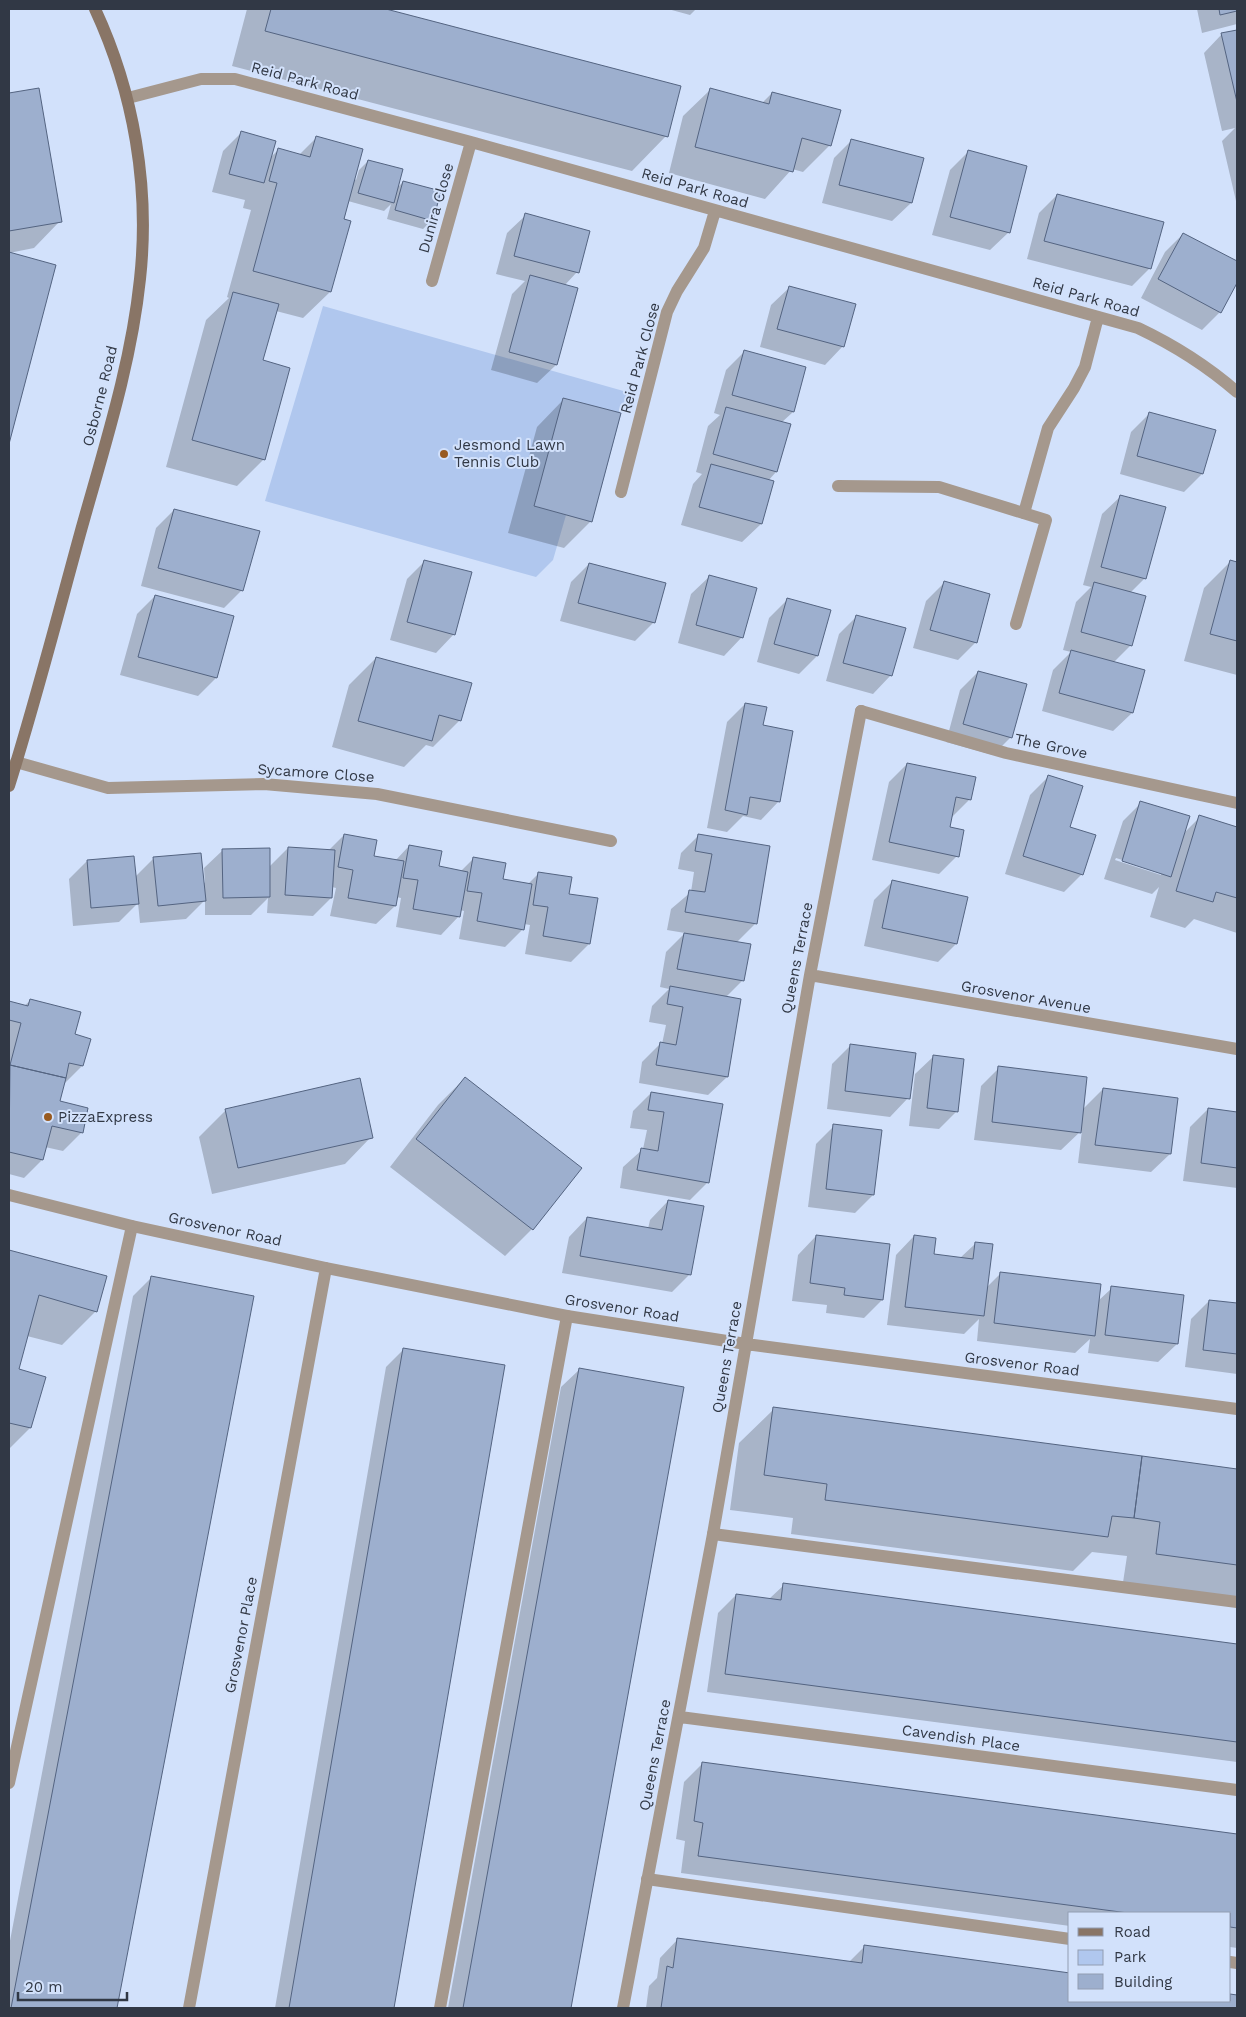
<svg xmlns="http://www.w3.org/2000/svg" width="1246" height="2017" font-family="'Work Sans',sans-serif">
<rect width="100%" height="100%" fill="#d2e1fb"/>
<path fill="#b0c7ee" d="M 323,306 L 627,392 L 592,522 L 566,515 L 553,560 L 536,577 L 265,501 Z"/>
<path fill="#0003" fill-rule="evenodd" d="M 247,9 L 381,9 L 680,87 L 666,136 L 632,171 L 232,66 Z
M 668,9 L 696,9 L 690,15 Z
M 1197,9 L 1237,9 L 1237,24 L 1202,33 Z
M 1237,31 L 1237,201 L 1236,201 L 1222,141 L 1235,128 L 1222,131 L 1204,53 L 1222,34 Z
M 38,89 L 60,221 L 34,248 L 9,253 L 9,94 Z
M 710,90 L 762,103 L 772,93 L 830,145 L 803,172 L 792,169 L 765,199 L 669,173 L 683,116 Z
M 241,133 L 270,158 L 278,150 L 299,155 L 316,138 L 356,180 L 359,170 L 368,161 L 396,189 L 403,182 L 432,220 L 423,229 L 387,219 L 391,204 L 384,211 L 348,201 L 330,292 L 303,318 L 276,311 L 262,361 L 264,459 L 237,486 L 166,467 L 206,320 L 229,298 L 227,297 L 251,210 L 243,208 L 245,200 L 212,192 L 223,151 Z
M 852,140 L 911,203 L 892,221 L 822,203 L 834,158 Z
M 968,152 L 1009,232 L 990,250 L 932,235 L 950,170 Z
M 1057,195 L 1150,268 L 1132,286 L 1027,259 L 1039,213 Z
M 526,215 L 577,272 L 564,286 L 556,365 L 537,383 L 491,370 L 512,294 L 525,281 L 496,274 L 507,233 Z
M 1183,234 L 1237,263 L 1237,280 L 1220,312 L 1202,330 L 1141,298 L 1165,252 Z
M 9,254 L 55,266 L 9,439 Z
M 790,287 L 843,346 L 825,365 L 760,347 L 771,305 Z
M 744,352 L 793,412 L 781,423 L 789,425 L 776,472 L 768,481 L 761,524 L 742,542 L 681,525 L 693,484 L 702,474 L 696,472 L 708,426 L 720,415 L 714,413 L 726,370 Z
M 563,400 L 591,521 L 564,548 L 508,533 L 537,427 Z
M 1149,414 L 1202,474 L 1184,492 L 1120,474 L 1131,432 Z
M 1121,496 L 1145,578 L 1130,593 L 1131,645 L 1113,663 L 1143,671 L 1132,713 L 1113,731 L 1042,711 L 1053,670 L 1071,652 L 1063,650 L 1076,602 L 1091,587 L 1083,585 L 1102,514 Z
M 174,510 L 242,590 L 224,608 L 141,586 L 156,528 Z
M 425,561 L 454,634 L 436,653 L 390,640 L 407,579 Z
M 1231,561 L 1237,563 L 1237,675 L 1184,661 L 1204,588 Z
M 589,564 L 654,622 L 635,641 L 560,621 L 571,582 Z
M 710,576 L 742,637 L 724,656 L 678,643 L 691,594 Z
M 944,583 L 976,642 L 958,660 L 913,648 L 926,601 Z
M 155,596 L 233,617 L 216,678 L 198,696 L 120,675 L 137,614 Z
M 787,600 L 817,656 L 799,674 L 757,662 L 769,618 Z
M 857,616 L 891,675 L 873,694 L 826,681 L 839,634 Z
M 376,658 L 460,720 L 433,747 L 426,745 L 404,767 L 332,747 L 349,685 Z
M 978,672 L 1011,737 L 993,755 L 946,742 L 960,690 Z
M 745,704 L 762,726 L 779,801 L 761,820 L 743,816 L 727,832 L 707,828 L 727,722 Z
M 907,764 L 970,799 L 952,817 L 948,828 L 957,856 L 939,874 L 872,860 L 889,782 Z
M 1048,777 L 1069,828 L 1082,874 L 1064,892 L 1005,874 L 1030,795 Z
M 1141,803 L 1184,833 L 1200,817 L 1237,828 L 1237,933 L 1194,919 L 1185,928 L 1150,917 L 1159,887 L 1152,894 L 1104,879 L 1123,821 ZM 1116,858 L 1161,872 L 1161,875 L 1115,860 Z
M 344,835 L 373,857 L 395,861 L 409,846 L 438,867 L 460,872 L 473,859 L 502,880 L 528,884 L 539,873 L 567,895 L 589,944 L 571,962 L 525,954 L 530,925 L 524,924 L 523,929 L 505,947 L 459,939 L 464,911 L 460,910 L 459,916 L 441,935 L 396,927 L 401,898 L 396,897 L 395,906 L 376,924 L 330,916 L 336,888 L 332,887 L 331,898 L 313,916 L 267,913 L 268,898 L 251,915 L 205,915 L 205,900 L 186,919 L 140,923 L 138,903 L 119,922 L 73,926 L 69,879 L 87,861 L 135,877 L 154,858 L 205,883 L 204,868 L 223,850 L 269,867 L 288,848 L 329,850 Z
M 699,835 L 769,847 L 755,924 L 736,943 L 743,980 L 726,997 L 727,1077 L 708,1095 L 639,1083 L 642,1062 L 660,1044 L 662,1044 L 666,1025 L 649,1022 L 652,1006 L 669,989 L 660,987 L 666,952 L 685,933 L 667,930 L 671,909 L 691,892 L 694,872 L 678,869 L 681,853 Z
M 892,882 L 956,944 L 938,962 L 864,946 L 874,900 Z
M 31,1000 L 73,1035 L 82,1066 L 64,1084 L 59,1102 L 87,1109 L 81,1133 L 63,1151 L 45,1147 L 42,1160 L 24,1178 L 9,1174 L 9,1002 L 24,1006 Z
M 851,1045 L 908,1098 L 890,1117 L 827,1109 L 832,1064 Z
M 934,1056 L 957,1111 L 939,1129 L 909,1126 L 915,1074 Z
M 999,1068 L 1082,1110 L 1103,1089 L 1170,1154 L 1151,1172 L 1078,1163 L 1082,1130 L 1061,1150 L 974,1140 L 981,1086 Z
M 465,1078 L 580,1168 L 532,1229 L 505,1256 L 390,1167 L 438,1105 Z
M 651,1093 L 721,1105 L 708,1182 L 690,1200 L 620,1188 L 623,1167 L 643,1149 L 647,1130 L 630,1128 L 633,1111 Z
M 1208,1109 L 1237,1113 L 1237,1188 L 1183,1181 L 1190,1127 Z
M 226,1110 L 371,1137 L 345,1164 L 212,1194 L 199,1137 Z
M 834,1126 L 873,1195 L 855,1213 L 808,1207 L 816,1144 Z
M 668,1201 L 690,1274 L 672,1292 L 562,1273 L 569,1237 L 587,1218 L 648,1229 L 650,1220 Z
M 816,1236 L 882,1300 L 864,1318 L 826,1313 L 827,1305 L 792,1301 L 798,1255 Z
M 914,1236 L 933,1255 L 960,1258 L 975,1244 L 986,1288 L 1001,1273 L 1097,1302 L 1112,1288 L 1177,1344 L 1158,1362 L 1088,1353 L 1090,1339 L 1075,1353 L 977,1341 L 979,1319 L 964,1334 L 887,1325 L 896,1255 Z
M 9,1251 L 105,1277 L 96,1311 L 62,1345 L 27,1336 L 17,1370 L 30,1428 L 9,1449 Z
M 152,1277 L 252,1297 L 116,2008 L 9,2008 L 9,1946 L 133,1296 Z
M 1209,1301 L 1237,1304 L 1237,1374 L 1185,1367 L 1191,1319 Z
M 404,1349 L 504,1366 L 393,2008 L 275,2008 L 386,1367 Z
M 580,1369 L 683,1388 L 570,2008 L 448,2008 L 561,1387 Z
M 774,1409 L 1237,1470 L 1237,1604 L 1122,1589 L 1127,1556 L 1092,1552 L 1073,1571 L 791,1534 L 793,1518 L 730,1510 L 739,1443 Z
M 784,1585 L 1237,1645 L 1237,1762 L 707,1692 L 718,1613 L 736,1595 L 769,1599 Z
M 702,1764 L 1237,1836 L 1237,1948 L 1230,1947 L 1230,1913 L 1070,1913 L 1070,1926 L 681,1873 L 685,1841 L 676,1839 L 684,1782 Z
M 678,1939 L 849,1962 L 864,1947 L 1070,2001 L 1230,2001 L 1230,1996 L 1237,1997 L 1237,2008 L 646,2008 L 649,1986 L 657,1978 L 660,1958 Z"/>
<path fill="#9dafce" stroke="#546481" d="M 271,9 L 386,9 L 681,86 L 668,137 L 265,31 Z
M 1219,9 L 1237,9 L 1237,11 L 1220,15 Z
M 1237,30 L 1237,102 L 1221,33 Z
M 39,88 L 62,222 L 9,231 L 9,93 Z
M 710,88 L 769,104 L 772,92 L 841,110 L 831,146 L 802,138 L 793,172 L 695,147 Z
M 241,131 L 276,141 L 264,183 L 229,174 Z
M 316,136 L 363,149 L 344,219 L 351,221 L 331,292 L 253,271 L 277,183 L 269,181 L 278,148 L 310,157 Z
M 851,139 L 924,158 L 912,203 L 839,185 Z
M 968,150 L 1027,166 L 1010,233 L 950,217 Z
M 368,160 L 403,169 L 394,203 L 358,193 Z
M 403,181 L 441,191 L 433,221 L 395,210 Z
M 1057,194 L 1164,222 L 1151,269 L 1044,241 Z
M 525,213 L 590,231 L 579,273 L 514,256 Z
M 1183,233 L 1237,261 L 1237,283 L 1221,313 L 1158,279 Z
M 9,252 L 56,265 L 9,444 Z
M 530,275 L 578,288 L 557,365 L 509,352 Z
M 789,286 L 856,304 L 844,347 L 777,329 Z
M 233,292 L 279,304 L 263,360 L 290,368 L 265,460 L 192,440 Z
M 744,350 L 806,367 L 794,412 L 732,395 Z
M 563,398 L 621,413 L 592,522 L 534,506 Z
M 726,407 L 791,424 L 777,472 L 713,454 Z
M 1149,412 L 1216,430 L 1203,474 L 1137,456 Z
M 711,464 L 774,481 L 762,524 L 699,507 Z
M 1120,495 L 1166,507 L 1146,579 L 1101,567 Z
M 174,509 L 260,531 L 243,591 L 158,568 Z
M 424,560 L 472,572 L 455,635 L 407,622 Z
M 1230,560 L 1237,562 L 1237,641 L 1210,634 Z
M 589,563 L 666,583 L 655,623 L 578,603 Z
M 709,575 L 757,588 L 743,638 L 696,625 Z
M 944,581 L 990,594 L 977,643 L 930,630 Z
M 1094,582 L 1146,596 L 1132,646 L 1081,632 Z
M 155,595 L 234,616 L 217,678 L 138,657 Z
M 787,598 L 831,610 L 818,656 L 774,644 Z
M 856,615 L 906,628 L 892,676 L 843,663 Z
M 1071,650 L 1145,670 L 1133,713 L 1059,693 Z
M 376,657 L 472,683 L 461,721 L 439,715 L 432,741 L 358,721 Z
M 978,671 L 1027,684 L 1012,738 L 963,724 Z
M 745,703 L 767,707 L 763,725 L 793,731 L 780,802 L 750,797 L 747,815 L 725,810 Z
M 907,763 L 976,777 L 971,800 L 956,797 L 950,827 L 964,830 L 959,857 L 889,842 Z
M 1048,775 L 1083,786 L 1070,827 L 1096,835 L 1083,875 L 1023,856 Z
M 1140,801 L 1190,816 L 1171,877 L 1122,861 Z
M 1199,815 L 1237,827 L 1237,898 L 1216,892 L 1213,902 L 1176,891 Z
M 344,834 L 377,840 L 374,856 L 404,861 L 396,906 L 348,898 L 353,870 L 338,867 Z
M 698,834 L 770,846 L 757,924 L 685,912 L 689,890 L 705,892 L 712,854 L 695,851 Z
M 409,845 L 442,851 L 439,866 L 468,872 L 460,917 L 413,909 L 418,880 L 403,878 Z
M 288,847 L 335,850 L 332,898 L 285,895 Z
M 270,848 L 270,897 L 223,898 L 222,849 Z
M 201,853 L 206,901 L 158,906 L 153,857 Z
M 134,856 L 139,904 L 91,908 L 87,860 Z
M 473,857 L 506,863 L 503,879 L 532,884 L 524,930 L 477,921 L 482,893 L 467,891 Z
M 538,872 L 572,877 L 569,894 L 598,898 L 590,944 L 543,936 L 548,907 L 533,905 Z
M 892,880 L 968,897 L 957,944 L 882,928 Z
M 684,933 L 751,944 L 744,981 L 677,969 Z
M 670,986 L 741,999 L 728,1077 L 656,1065 L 660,1042 L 676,1045 L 683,1007 L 667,1004 Z
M 30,999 L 81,1012 L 75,1034 L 91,1039 L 83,1066 L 69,1063 L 66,1078 L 10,1065 L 21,1023 L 9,1020 L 9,1001 L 28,1006 Z
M 850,1044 L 916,1053 L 910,1099 L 845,1091 Z
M 933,1055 L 964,1059 L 958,1112 L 927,1108 Z
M 10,1065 L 66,1078 L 60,1101 L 88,1108 L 83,1133 L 52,1126 L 43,1160 L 9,1152 Z
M 998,1066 L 1087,1077 L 1081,1133 L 992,1122 Z
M 465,1077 L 582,1168 L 533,1230 L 416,1139 Z
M 360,1078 L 373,1138 L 238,1168 L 225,1109 Z
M 1103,1088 L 1178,1098 L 1171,1154 L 1095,1145 Z
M 651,1092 L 723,1104 L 709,1183 L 637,1170 L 641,1148 L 658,1151 L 664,1112 L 648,1110 Z
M 1208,1108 L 1237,1112 L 1237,1168 L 1201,1163 Z
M 833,1124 L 882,1130 L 874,1195 L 826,1189 Z
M 668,1200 L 704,1206 L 691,1275 L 580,1256 L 587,1217 L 662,1230 Z
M 816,1235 L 890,1244 L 883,1300 L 844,1295 L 845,1288 L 810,1283 Z
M 914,1235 L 936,1238 L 934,1254 L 973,1259 L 975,1242 L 993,1244 L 984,1316 L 905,1307 Z
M 9,1250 L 107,1276 L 97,1312 L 39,1295 L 19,1369 L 46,1377 L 31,1428 L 9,1423 Z
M 1000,1272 L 1101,1284 L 1095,1336 L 994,1323 Z
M 151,1276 L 254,1296 L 117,2008 L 11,2008 Z
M 1111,1286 L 1184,1295 L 1178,1344 L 1105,1335 Z
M 1209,1300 L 1237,1303 L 1237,1354 L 1203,1350 Z
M 403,1348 L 505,1365 L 394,2008 L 289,2008 Z
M 579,1368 L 684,1387 L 571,2008 L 463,2008 Z
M 773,1407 L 1142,1456 L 1134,1518 L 1112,1516 L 1108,1537 L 825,1500 L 827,1484 L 764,1475 Z
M 1142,1456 L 1237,1469 L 1237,1565 L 1156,1554 L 1160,1522 L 1134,1518 Z
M 783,1583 L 1237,1644 L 1237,1742 L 725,1674 L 736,1594 L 781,1600 Z
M 702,1762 L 1237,1834 L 1237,1928 L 1230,1927 L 1230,1913 L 1128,1913 L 698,1856 L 703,1823 L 694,1821 Z
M 677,1938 L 862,1963 L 864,1945 L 1070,1973 L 1070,2001 L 1230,2001 L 1230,1994 L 1237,1995 L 1237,2008 L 661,2008 L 667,1966 L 673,1968 Z"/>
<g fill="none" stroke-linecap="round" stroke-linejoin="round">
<path stroke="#a5988d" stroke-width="12" d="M 838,486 L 939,487 L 1046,520 L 1016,624
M 861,711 L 1006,753 L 1237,803
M 713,1534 L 1237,1602
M 9,1783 L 132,1226
M 647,1879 L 1070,1939
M 1230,1962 L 1237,1963
M 440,2008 L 567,1316"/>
<path stroke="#a5988d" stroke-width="12" d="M 128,98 L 201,79 L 235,79 L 471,142 L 1138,328 C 1176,346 1206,365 1237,392
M 432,281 L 471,142
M 621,492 L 667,312 L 677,291 L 704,248 L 715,211
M 1024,513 L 1048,428 L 1074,388 L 1085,367 L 1098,317
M 16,762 L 108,788 L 264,784 L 377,794 L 611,841
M 810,975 L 1237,1049
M 9,1195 L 132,1226 L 326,1268 L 567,1316 L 746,1344 L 1237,1409
M 680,1717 L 1237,1790
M 189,2008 L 326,1268
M 623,2008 L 713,1534 L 810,975 L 861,711"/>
<path stroke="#897566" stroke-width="12" d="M 9,786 C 35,703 57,618 80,534 C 103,451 131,366 140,279 C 150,187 134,93 95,9"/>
</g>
<g fill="#985a20" stroke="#d2e1fb" stroke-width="2">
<circle cx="444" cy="454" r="5"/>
<circle cx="48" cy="1117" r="5"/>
</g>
<g text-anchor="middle" stroke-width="4" stroke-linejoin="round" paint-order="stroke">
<g font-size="15" fill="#313845" stroke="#d2e1fb">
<text transform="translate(305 81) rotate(15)" y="5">Reid Park Road</text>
<text transform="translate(695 188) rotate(16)" y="5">Reid Park Road</text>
<text transform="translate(436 208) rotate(-74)" y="5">Dunira Close</text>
<text transform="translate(1086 297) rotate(16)" y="5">Reid Park Road</text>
<text transform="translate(640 358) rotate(-75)" y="5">Reid Park Close</text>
<text transform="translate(100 396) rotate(-76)" y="5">Osborne Road</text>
<text transform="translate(1051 746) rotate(12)" y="5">The Grove</text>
<text transform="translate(316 773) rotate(4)" y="5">Sycamore Close</text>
<text transform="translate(797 958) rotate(-79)" y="5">Queens Terrace</text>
<text transform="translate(1026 997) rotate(10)" y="5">Grosvenor Avenue</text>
<text transform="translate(225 1229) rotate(12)" y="5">Grosvenor Road</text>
<text transform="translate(622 1308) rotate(9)" y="5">Grosvenor Road</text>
<text transform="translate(727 1357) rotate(-80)" y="5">Queens Terrace</text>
<text transform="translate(1022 1364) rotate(7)" y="5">Grosvenor Road</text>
<text transform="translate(241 1635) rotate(-79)" y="5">Grosvenor Place</text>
<text transform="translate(961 1738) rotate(8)" y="5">Cavendish Place</text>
<text transform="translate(655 1755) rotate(-79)" y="5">Queens Terrace</text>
</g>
<g font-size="15" fill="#313845" stroke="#d2e1fb" text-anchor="start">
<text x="454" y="450">Jesmond Lawn<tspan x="454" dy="17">Tennis Club</tspan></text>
<text x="58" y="1122">PizzaExpress</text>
</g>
</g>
<rect width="1246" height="2017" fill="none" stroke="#313845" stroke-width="20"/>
<rect x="1068" y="1912" width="162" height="90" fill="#d2e1fb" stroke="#929db2"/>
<rect x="1078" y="1928" width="25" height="8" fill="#897566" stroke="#929db2"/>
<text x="1114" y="1937" font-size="15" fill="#313845">Road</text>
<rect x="1078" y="1950" width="25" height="15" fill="#b0c7ee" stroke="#929db2"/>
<text x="1114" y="1962" font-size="15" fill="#313845">Park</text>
<rect x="1078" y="1974" width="25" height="15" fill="#9dafce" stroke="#929db2"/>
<text x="1114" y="1987" font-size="15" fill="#313845">Building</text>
<path d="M18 1992v8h109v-8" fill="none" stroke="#313845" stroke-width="2.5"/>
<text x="25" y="1992" font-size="15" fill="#313845" stroke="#d2e1fb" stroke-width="4" paint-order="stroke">20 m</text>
</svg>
